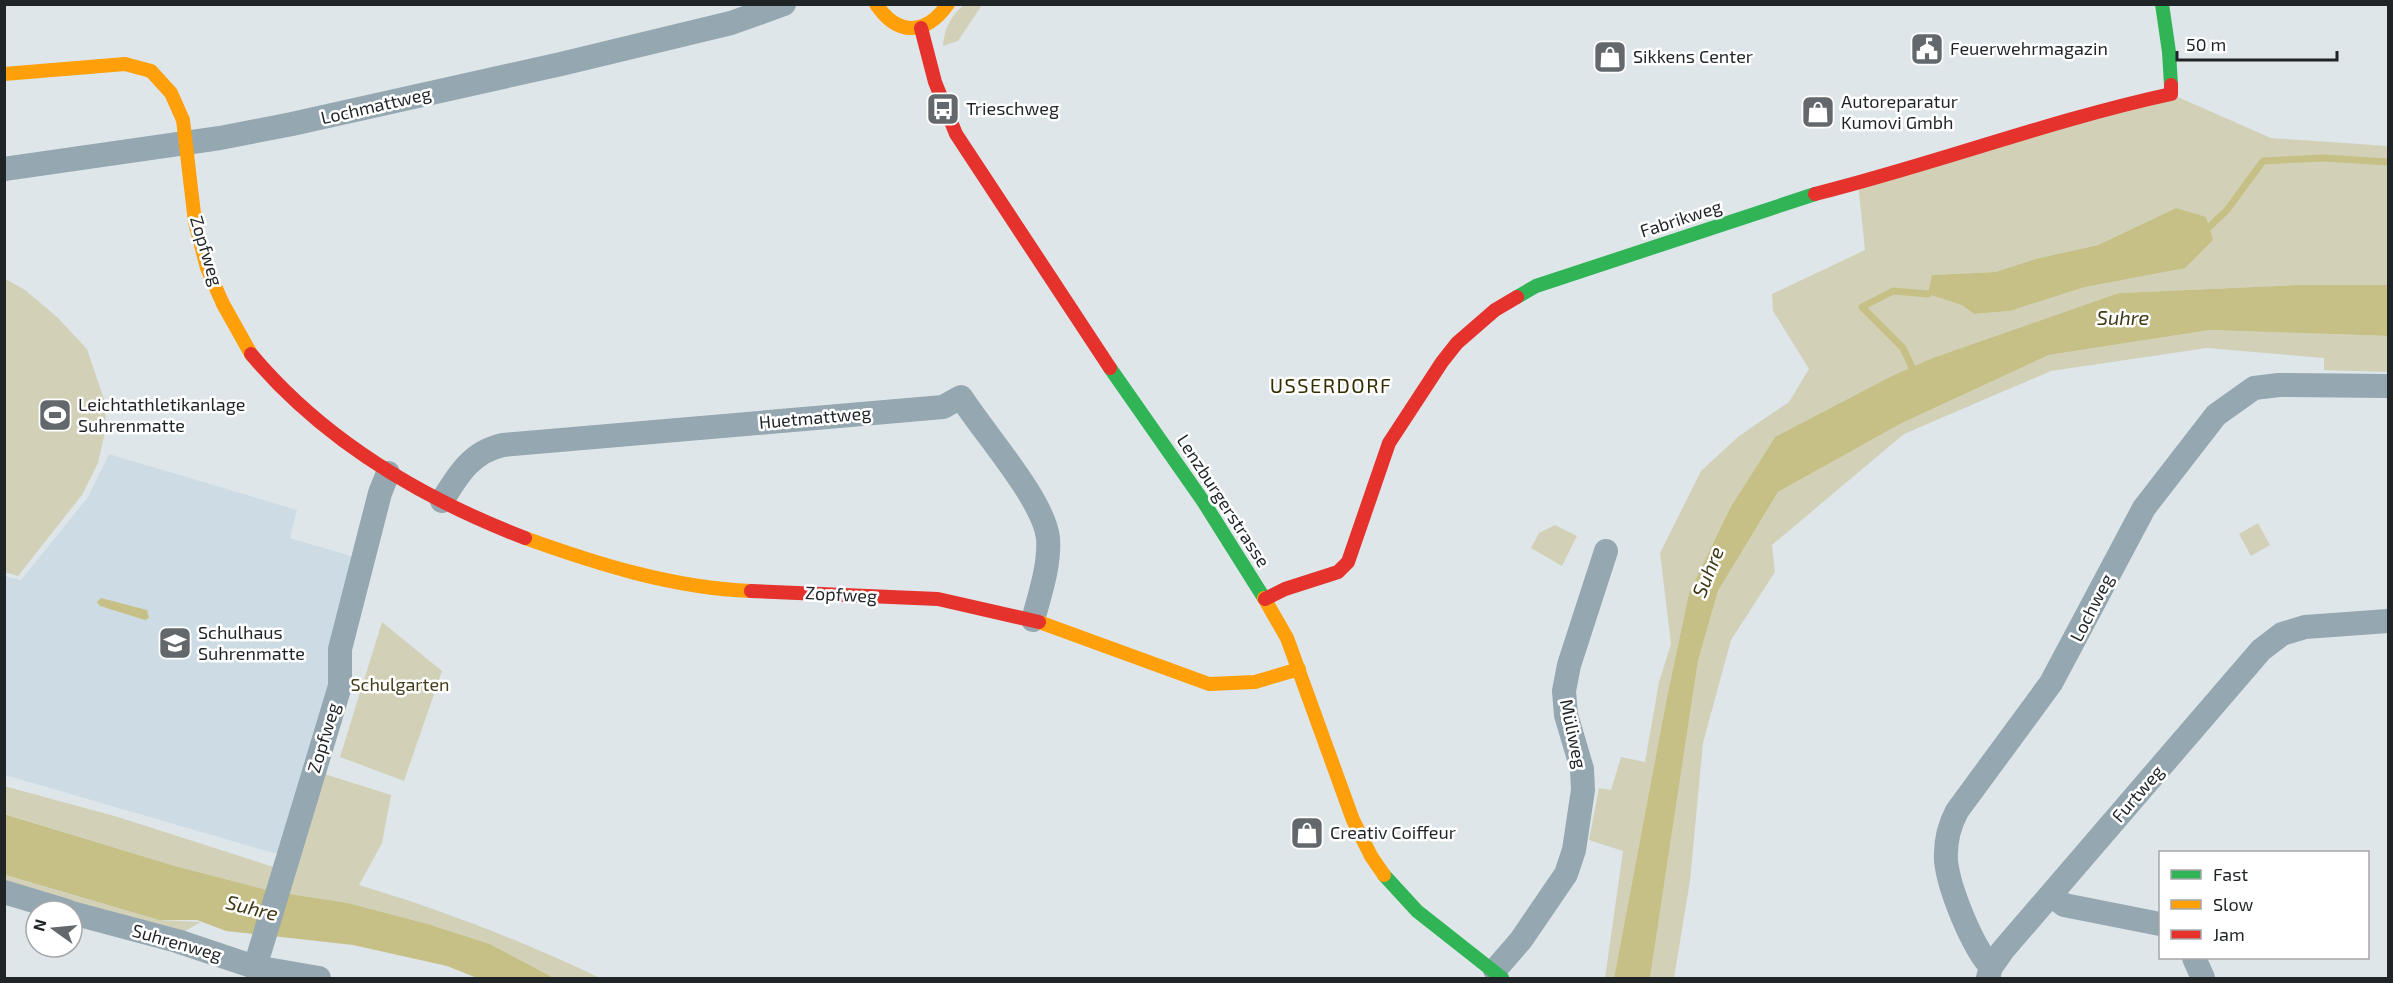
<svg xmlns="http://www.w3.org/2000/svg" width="2393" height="983" font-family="'Exo 2',sans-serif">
<rect width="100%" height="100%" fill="#dee6ea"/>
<path fill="#cddce4" d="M 109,454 L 297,510 L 290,538 L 351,556 L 359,602 L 281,852 L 273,853 L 5,775 L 4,576 L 21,580 L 88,497 Z"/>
<path fill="#d2d1b8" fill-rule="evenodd" d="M 964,5 L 982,5 L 958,41 L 943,46 C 944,29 951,15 964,5 Z
M 2171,94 L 2271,138 L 2388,146 L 2388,285 L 2297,285 L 2119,293 L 1775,437 L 1730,508 L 1689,593 L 1666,702 L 1614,978 L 1605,978 L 1623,851 L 1589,840 L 1599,788 L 1611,790 L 1621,757 L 1645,762 L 1659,682 L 1671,644 L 1660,553 L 1701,471 L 1739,436 L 1789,402 L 1809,369 L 1773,311 L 1772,294 L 1865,250 L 1858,183 ZM 2176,208 L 2085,287 L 2010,311 L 1974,314 L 1962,305 L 1932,275 L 1995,272 L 2039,258 L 2098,245 Z
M 4,278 L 25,290 L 57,317 L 87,349 L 105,402 L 106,428 L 98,463 L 82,495 L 18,576 L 4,572 Z
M 2210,330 L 2388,336 L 2388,372 L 2324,370 L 2324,358 L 2207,348 L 2051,371 L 1904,434 L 1772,545 L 1775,572 L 1731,640 L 1703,743 L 1690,881 L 1674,978 L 1650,978 L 1698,661 L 1718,591 L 1778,492 L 1902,423 L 2049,355 Z
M 2258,523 L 2270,545 L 2251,556 L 2239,534 Z
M 1555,525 L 1577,536 L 1562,566 L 1531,548 L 1539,533 Z
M 382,622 L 442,671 L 404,781 L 340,757 Z
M 315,771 L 391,795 L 382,843 L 359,885 C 442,910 523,941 600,978 L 554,978 L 490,944 L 428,924 L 348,903 L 271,891 L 175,866 L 5,814 L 4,786 L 118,817 L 283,870 Z
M 4,875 L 159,920 L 201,922 L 176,936 L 5,886 Z"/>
<path fill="#c6c087" d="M 2176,208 L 2206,217 L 2213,240 L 2185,268 L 2085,287 L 2010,311 L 1974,314 L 1962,305 L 1928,294 L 1932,275 L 1995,272 L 2039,258 L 2098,245 Z
M 2297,285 L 2388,285 L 2388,336 L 2210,330 L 2049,355 L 1902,423 L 1778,492 L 1718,591 L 1698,661 L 1650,978 L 1614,978 L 1666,702 L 1689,593 L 1730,508 L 1775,437 L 1892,376 L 1933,358 L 2119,293 Z
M 101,598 L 147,610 L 149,618 L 145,620 L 100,606 L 97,602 Z
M 4,814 L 175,866 L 271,891 L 348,903 L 428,924 L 490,944 L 554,978 L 477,978 L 447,966 L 353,945 L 226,931 L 197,920 L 159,920 L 5,875 Z"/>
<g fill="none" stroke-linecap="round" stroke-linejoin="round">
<path stroke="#c6c087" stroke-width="7" d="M 2209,227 L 2227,210 L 2263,161 L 2324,158 L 2388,162
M 1915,374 L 1903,348 L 1862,307 L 1893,291 L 1928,294"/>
<path stroke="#95a7b0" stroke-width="24" d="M 4,169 L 220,138 L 292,124 L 561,64 L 731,23 L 784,4
M 442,501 C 458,475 471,452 503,445 L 943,407 L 961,397 C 983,432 1044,500 1048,538 C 1050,565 1040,594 1033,620
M 4,892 L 67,911
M 2052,895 L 2064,905 L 2160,924
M 72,913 L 177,941 L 255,967 L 319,978
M 2194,958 L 2203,978
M 255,967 L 340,686 L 340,649 L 380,493 L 388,473
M 1991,967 C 1972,946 1949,889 1946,861 C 1945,843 1949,826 1957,811 L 2051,683 L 2144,508 L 2216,415 L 2254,388 L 2279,385 L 2388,386
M 1495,970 L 1521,940 L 1566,874 L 1574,850 L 1583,790 L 1582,769 L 1566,715 L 1564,691 L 1569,665 L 1606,551
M 1988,978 L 1991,967 L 2003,950 L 2261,650 L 2282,634 L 2305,627 L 2388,621"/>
<path stroke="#30b455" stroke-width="14" d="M 2162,4 L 2169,52 L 2171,85
M 1517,297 L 1536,286 L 1815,194
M 1110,368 L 1203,501 L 1264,598
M 1384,875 L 1417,911 L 1502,978"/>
<path stroke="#ff9f0a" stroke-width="14" d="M 876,4 C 898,37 926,35 948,4
M 4,74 L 125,64 L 151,71 L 171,93 L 183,120 L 195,222 L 207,268 L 223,304 L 251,354
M 525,538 C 597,564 673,588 751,591
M 1264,598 L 1287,638 L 1353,820 L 1371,856 L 1384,875
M 1039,622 L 1209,684 L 1255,682 L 1299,669"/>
<path stroke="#e5322d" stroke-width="14" d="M 921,28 L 935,82 L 956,134 L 1110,368
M 1815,194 C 1935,164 2051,120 2171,94 L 2171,85
M 251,354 C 323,440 421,498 525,538
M 751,591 L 938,599 L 1039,622
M 1265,599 L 1285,589 L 1338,572 L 1348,562 L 1389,443 L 1442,362 L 1457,343 L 1495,310 L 1517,297"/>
</g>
<defs>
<symbol id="civic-square" viewBox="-11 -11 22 22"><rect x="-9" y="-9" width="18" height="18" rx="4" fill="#62686b" stroke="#fff"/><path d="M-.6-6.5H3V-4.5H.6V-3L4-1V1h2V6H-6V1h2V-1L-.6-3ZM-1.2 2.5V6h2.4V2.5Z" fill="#fff"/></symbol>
<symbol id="shop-square" viewBox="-11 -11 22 22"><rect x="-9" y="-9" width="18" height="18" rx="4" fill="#62686b" stroke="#fff"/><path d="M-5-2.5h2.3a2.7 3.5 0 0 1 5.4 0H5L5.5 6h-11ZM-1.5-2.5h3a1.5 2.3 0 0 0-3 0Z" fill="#fff"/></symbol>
<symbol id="bus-square" viewBox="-11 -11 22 22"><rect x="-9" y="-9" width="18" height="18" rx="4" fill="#62686b" stroke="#fff"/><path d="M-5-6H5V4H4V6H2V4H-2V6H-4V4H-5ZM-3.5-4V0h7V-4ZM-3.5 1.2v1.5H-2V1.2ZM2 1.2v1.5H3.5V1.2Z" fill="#fff"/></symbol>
<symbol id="stadium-square" viewBox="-11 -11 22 22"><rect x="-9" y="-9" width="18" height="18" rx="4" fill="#62686b" stroke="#fff"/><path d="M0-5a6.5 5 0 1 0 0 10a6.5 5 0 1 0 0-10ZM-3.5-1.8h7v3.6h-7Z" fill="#fff"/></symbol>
<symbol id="school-square" viewBox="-11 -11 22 22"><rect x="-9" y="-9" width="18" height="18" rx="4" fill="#62686b" stroke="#fff"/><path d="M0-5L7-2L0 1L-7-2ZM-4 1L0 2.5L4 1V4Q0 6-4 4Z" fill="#fff"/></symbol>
</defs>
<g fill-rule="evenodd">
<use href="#civic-square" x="1908" y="30" width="38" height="38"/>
<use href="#shop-square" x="1591" y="38" width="38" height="38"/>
<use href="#bus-square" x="924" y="90" width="38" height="38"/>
<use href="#shop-square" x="1799" y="93" width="38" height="38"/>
<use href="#stadium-square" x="36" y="396" width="38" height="38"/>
<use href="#school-square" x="156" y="624" width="38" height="38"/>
<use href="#shop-square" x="1288" y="814" width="38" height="38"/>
</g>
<g text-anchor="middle" stroke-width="5" stroke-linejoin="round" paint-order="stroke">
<g font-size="18" fill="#1f2427" stroke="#fff" text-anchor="start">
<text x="1950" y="55">Feuerwehrmagazin</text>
<text x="1633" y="63">Sikkens Center</text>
<text x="1841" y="108">Autoreparatur<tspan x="1841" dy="21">Kumovi Gmbh</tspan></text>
<text x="966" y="115">Trieschweg</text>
<text x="78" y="411">Leichtathletikanlage<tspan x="78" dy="21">Suhrenmatte</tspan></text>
<text x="198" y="639">Schulhaus<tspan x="198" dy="21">Suhrenmatte</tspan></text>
<text x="1330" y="839">Creativ Coiffeur</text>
</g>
<g font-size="18" fill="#1f2427" stroke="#fff">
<text transform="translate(376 106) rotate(-13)" y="6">Lochmattweg</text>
<text transform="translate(1681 219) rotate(-18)" y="6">Fabrikweg</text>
<text transform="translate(206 251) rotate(73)" y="6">Zopfweg</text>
<text transform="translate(815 418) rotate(-5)" y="6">Huetmattweg</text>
<text transform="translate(1223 501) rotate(57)" y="6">Lenzburgerstrasse</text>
<text transform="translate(841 595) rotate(3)" y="6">Zopfweg</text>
<text transform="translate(2092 608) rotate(-63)" y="6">Lochweg</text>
<text transform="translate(1573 734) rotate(78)" y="6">Müliweg</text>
<text transform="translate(324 738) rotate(-73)" y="6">Zopfweg</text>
<text transform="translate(2138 794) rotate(-49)" y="6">Furtweg</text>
<text transform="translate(177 943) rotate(16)" y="6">Suhrenweg</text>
</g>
<g font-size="18" fill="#433d19" stroke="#fff">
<text x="400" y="691">Schulgarten</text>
</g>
<g font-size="20" font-style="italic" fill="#3e3914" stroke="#fff">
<text x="2123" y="325">Suhre</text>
<text transform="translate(1708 572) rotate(-68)" y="7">Suhre</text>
<text transform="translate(252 908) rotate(14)" y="7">Suhre</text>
</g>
<g font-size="20" letter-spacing="1.5" fill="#342d01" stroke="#fff">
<text x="1331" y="393">USSERDORF</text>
</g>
</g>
<rect width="2393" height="983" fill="none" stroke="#1f2427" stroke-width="12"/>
<rect x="2159" y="851" width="210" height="108" fill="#ffffff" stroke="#a5a7a9" stroke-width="1.5"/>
<rect x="2171" y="870" width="30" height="9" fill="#30b455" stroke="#a5a7a9" stroke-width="1.5"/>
<text x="2213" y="881" font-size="18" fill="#1f2427">Fast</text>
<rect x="2171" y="900" width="30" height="9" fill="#ff9f0a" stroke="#a5a7a9" stroke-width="1.5"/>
<text x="2213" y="911" font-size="18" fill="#1f2427">Slow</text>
<rect x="2171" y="930" width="30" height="9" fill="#e5322d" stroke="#a5a7a9" stroke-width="1.5"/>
<text x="2213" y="941" font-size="18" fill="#1f2427">Jam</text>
<g transform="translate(54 929) rotate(285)"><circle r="28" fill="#ffffff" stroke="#a5a7a9" stroke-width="1.5"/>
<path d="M0-4.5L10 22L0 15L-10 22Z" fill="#62686b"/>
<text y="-9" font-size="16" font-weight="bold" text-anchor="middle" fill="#1f2427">N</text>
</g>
<path d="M2177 51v9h160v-9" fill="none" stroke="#1f2427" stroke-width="3"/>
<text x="2186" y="51" font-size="18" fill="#1f2427" stroke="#ffffff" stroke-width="4.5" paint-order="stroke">50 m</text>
</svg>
